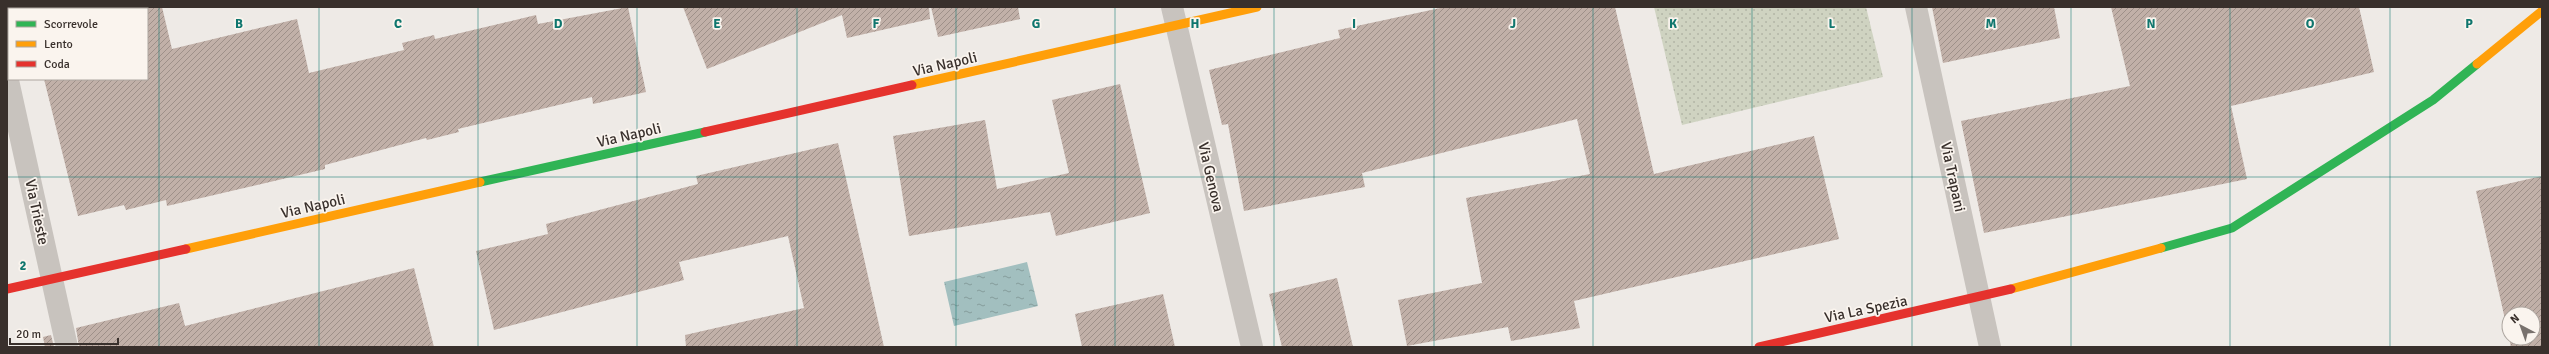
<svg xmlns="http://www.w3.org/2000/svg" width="2549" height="354" font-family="Signika,sans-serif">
<defs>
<pattern id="grass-dots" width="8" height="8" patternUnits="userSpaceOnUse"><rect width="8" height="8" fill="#cfd3c1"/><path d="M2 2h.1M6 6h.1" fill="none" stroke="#b2b5a6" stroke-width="1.8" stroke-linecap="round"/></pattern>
<pattern id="water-ripples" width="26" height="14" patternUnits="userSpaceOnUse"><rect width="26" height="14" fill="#a2bfbf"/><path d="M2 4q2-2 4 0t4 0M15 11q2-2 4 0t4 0" fill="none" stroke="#859c9b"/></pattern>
<pattern id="building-hatch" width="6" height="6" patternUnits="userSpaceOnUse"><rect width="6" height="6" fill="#c1b0a8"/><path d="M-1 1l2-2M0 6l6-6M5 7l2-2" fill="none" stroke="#9e9089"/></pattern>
</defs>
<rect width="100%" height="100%" fill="#eeeae6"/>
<path fill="url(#grass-dots)" d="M 1654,7 L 1866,7 L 1883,77 L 1682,125 Z"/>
<path fill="url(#water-ripples)" d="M 1027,262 L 1038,306 L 954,326 L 944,282 Z"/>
<path fill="url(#building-hatch)" d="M 147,7 L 162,7 L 172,49 L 297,19 L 309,73 L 404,50 L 402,43 L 434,35 L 435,39 L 536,15 L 538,24 L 628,7 L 646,92 L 593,104 L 592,97 L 458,129 L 459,132 L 427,140 L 426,138 L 325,165 L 325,169 L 167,206 L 166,200 L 126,210 L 124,205 L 78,216 L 44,79 L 147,79 Z
M 683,7 L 929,7 L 930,19 L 847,38 L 842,15 L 707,69 Z
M 931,7 L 1018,7 L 1020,19 L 938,37 Z
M 1445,7 L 1615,7 L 1654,174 L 1814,136 L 1839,239 L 1574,301 L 1580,328 L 1511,341 L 1508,327 L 1407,346 L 1398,300 L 1482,283 L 1466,198 L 1590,174 L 1577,119 L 1362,173 L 1365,187 L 1244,211 L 1228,124 L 1222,125 L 1209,70 L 1340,38 L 1338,30 Z
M 1932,7 L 2054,7 L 2060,38 L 1943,63 Z
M 2111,7 L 2359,7 L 2374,72 L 2231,106 L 2247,179 L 1984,233 L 1961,121 L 2130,86 Z
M 1120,84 L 1150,213 L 1056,236 L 1050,212 L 909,236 L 893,136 L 985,120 L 997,189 L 1069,173 L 1052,100 Z
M 838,143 L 884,347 L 686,347 L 685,335 L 804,308 L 788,236 L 679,262 L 684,280 L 494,330 L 476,251 L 548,234 L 546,224 L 698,184 L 696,176 Z
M 2542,176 L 2542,347 L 2511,347 L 2509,338 L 2533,338 L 2533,314 L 2509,314 L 2509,337 L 2476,191 Z
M 414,268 L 434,347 L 79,347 L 76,328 L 179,303 L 185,326 Z
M 1337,278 L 1353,347 L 1282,347 L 1269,294 Z
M 1163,294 L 1175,347 L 1082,347 L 1075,314 Z
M 51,335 L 54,347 L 45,347 L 43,337 Z"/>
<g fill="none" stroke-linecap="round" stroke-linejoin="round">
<path stroke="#c8c3be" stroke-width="22" d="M 1172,7 L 1252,347
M 1916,7 L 1990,347
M 7,76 L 67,347"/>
<path stroke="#30b455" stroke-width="9" d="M 480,182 L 705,132
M 2161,248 L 2232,228 L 2433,100 L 2477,64"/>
<path stroke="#ff9f0a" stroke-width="9" d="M 2477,64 L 2542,11
M 912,85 L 1257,7
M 186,249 L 480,182
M 2011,289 L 2161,248"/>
<path stroke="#e5322d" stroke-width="9" d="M 705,132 L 912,85
M 7,289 L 186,249
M 1759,347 L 2011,289"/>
</g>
<path fill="none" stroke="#0f766e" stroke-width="1" stroke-opacity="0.55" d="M 159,7 L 159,347M 319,7 L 319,347M 478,7 L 478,347M 637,7 L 637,347M 797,7 L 797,347M 956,7 L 956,347M 1115,7 L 1115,347M 1274,7 L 1274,347M 1434,7 L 1434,347M 1593,7 L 1593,347M 1752,7 L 1752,347M 1912,7 L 1912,347M 2071,7 L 2071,347M 2230,7 L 2230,347M 2390,7 L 2390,347M 7,177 L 2542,177"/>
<g text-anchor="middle" stroke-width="3.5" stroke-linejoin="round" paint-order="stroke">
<g font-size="15" fill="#39302c" stroke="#faf4ee">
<text transform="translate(945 64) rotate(-13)" y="5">Via Napoli</text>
<text transform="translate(629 135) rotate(-13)" y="5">Via Napoli</text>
<text transform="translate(1211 177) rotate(77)" y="5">Via Genova</text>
<text transform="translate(1953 177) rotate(78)" y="5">Via Trapani</text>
<text transform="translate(313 206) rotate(-13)" y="5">Via Napoli</text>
<text transform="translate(37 212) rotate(78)" y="5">Via Trieste</text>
<text transform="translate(1866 309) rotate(-12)" y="5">Via La Spezia</text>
</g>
</g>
<g font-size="13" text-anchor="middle" font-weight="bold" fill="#0f766e" stroke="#faf4ee" stroke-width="3.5" stroke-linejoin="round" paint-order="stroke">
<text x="239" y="28">B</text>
<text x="398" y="28">C</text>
<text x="558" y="28">D</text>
<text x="717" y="28">E</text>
<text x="876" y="28">F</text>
<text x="1036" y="28">G</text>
<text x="1195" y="28">H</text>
<text x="1354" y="28">I</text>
<text x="1513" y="28">J</text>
<text x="1673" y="28">K</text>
<text x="1832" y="28">L</text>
<text x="1991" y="28">M</text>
<text x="2151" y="28">N</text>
<text x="2310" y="28">O</text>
<text x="2469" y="28">P</text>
<text x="23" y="270">2</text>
</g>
<rect width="2549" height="354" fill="none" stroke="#39302c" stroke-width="16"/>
<rect x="8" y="8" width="140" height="72" fill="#faf4ee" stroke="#ada6a0"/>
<rect x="16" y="21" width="20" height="6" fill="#30b455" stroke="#ada6a0"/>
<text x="44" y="28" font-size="12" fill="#39302c">Scorrevole</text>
<rect x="16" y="41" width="20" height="6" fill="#ff9f0a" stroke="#ada6a0"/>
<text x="44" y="48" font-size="12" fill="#39302c">Lento</text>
<rect x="16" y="61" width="20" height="6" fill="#e5322d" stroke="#ada6a0"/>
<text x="44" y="68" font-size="12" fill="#39302c">Coda</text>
<g transform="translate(2521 326) rotate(319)"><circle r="19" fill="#faf4ee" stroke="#ada6a0"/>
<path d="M0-3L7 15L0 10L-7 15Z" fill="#78716d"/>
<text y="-6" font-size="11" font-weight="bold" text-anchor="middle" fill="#39302c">N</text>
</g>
<path d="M10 338v6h108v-6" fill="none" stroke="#39302c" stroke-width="2"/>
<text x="16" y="338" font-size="12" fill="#39302c" stroke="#faf4ee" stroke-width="3" paint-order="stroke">20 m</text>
</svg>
